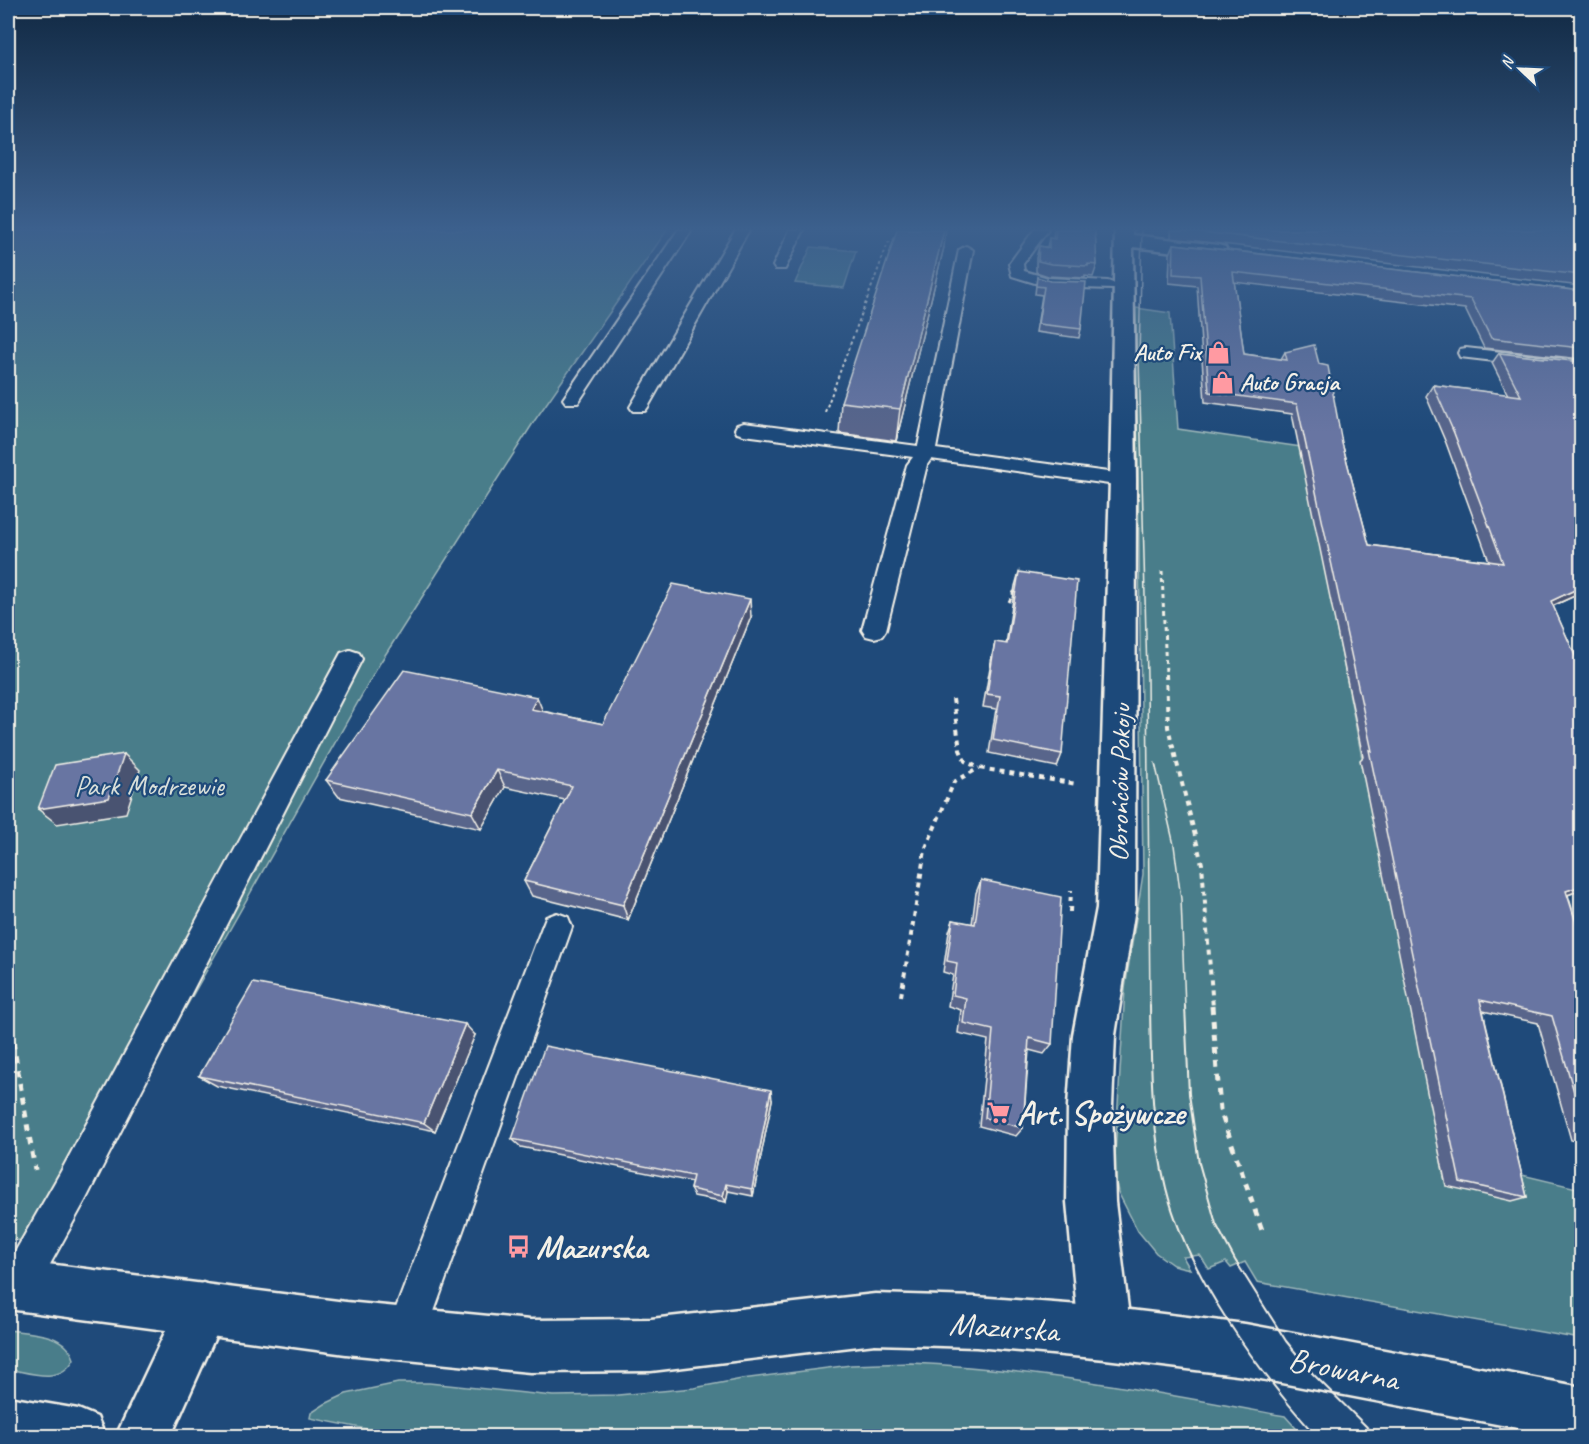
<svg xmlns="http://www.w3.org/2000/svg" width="1589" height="1444" font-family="Caveat,sans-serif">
<rect width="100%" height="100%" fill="#1f4a7a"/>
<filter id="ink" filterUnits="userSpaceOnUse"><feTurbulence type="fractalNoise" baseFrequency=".0167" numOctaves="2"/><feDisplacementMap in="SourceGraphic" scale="12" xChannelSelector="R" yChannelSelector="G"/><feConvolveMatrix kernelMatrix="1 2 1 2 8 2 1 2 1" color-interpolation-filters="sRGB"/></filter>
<g filter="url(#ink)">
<path fill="#497d8a" stroke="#9eb7b9" stroke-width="1.5" d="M 8,230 L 667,230 L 535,420 L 380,663 L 84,1188 L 40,1243 L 8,1239 Z
M 811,247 L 856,251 L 844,288 L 795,283 Z
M 1136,308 L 1170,313 L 1178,429 L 1301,447 L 1446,1186 L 1505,1171 L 1581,1189 L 1581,1339 L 1257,1282 L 1245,1262 L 1231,1268 L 1226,1262 L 1209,1269 L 1200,1255 L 1183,1257 L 1190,1269 L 1173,1265 L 1156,1253 L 1138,1231 L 1118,1192 L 1114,1171 L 1125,989 L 1143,874 Z
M 8,1330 C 31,1333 65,1332 74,1359 C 60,1385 32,1373 8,1369 Z
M 911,1363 C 1038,1369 1161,1393 1285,1416 L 1303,1436 L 402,1436 L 310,1418 L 311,1413 L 325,1404 L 346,1394 L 398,1383 L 429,1383 L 553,1396 L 618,1395 L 694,1388 L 742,1379 L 851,1365 Z"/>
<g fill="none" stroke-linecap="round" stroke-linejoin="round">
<defs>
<path id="lane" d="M 678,230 L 692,230 L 578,403 L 566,403 L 563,399 Z
M 735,230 L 749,230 L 648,407 L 645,411 L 633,411 L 630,407 Z
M 790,230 L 804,230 L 785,269 L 775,269 L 773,266 Z
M 1034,230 L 1048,230 L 1023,264 L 1024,271 L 1048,278 L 1108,281 L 1113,283 L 1116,286 L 1113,289 L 1048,287 L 1012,276 L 1009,264 Z
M 966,246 L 973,250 L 936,449 L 1123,474 L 1130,476 L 1133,480 L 1130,484 L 1123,486 L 931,459 L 927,465 L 886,630 L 882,636 L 874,638 L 866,636 L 862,630 L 907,465 L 913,457 L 744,435 L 737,433 L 735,429 L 737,425 L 744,423 L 918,446 L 959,250 Z
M 1466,348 L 1582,361 L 1582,371 L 1460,357 L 1458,353 L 1460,349 Z
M 350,650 L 359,653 L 362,659 L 86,1199 L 31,1299 L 17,1304 L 8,1300 L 8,1264 L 60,1173 L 341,653 Z
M 557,913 L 568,917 L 572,927 L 426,1334 L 420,1348 L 406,1354 L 392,1348 L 386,1334 L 542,927 L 546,917 Z"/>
<path id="street" d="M 1115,230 L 1133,230 L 1133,235 L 1218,245 L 1225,247 L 1227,251 L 1225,255 L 1218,257 L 1133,247 L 1136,480 L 1135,908 L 1115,1035 L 1112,1106 L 1115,1202 L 1131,1333 L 1123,1351 L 1105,1359 L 1087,1351 L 1079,1333 L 1067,1202 L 1068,1106 L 1073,1035 L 1097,908 L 1110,480 Z
M 203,1283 L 221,1290 L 228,1308 L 171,1436 L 116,1436 L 185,1290 Z"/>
<path id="secondary" d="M 8,1259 L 346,1302 L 530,1320 L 651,1319 L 875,1294 L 976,1297 L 1105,1307 L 1245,1324 L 1582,1387 L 1582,1436 L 1559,1436 L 1245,1376 L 1105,1359 L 976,1347 L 875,1344 L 651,1371 L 530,1372 L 346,1354 L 8,1309 Z
M 8,1397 L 78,1409 L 97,1417 L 105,1436 L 8,1436 Z"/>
</defs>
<use href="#lane" stroke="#f4f1e8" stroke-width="4"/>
<use href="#street" stroke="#f4f1e8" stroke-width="5"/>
<use href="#secondary" stroke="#f4f1e8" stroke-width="5"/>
<path stroke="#f4f1e8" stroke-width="2" stroke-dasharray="3 3" stroke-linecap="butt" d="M 825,412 L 888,243 L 896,238"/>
<path stroke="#f4f1e8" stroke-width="3" stroke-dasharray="4 4" stroke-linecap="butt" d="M 1162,571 L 1166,675
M 1009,602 L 1015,590"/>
<path stroke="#f4f1e8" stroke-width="4" stroke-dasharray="5 5" stroke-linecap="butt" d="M 1166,674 L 1168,727 L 1202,864 L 1213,1008
M 953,699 L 960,750 L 965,761 L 979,768 L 1077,784
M 1070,912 L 1071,890
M 901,996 L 925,850 L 954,782 L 979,768"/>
<path stroke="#f4f1e8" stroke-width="5" stroke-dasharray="7 7" stroke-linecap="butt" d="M 1212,1006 L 1220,1110 L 1263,1233
M 8,1014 L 35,1170"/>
<use href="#lane" fill="#1f4a7a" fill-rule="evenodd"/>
<use href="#street" fill="#1f4a7a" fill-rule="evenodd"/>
<use href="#secondary" fill="#1f4a7a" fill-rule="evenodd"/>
<path stroke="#f4f1e8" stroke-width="1.5" d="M 1142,230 L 1139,357 L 1147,676 L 1150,1008
M 1155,763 L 1174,845 L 1181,899 L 1185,1008"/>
<path stroke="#f4f1e8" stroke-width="2" d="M 1150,1006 C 1151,1067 1151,1128 1166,1188 C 1187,1274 1257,1370 1316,1436
M 1185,1006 L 1189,1094 L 1199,1163 L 1216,1224 L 1235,1260 L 1286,1341 L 1313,1374 L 1376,1436"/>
</g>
<path fill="#59658b" stroke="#f4f1e8" stroke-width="1.5" d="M 1054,230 L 1095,230 L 1097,265 L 1093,277 L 1085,276 L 1085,278 L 1048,276 L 1036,272 L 1036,258 L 1039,246 L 1047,247 L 1049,238 L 1053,239 Z
M 1171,230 L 1581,230 L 1581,286 L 1171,238 Z
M 1174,244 L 1581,291 L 1581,359 L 1484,348 L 1465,309 L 1234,282 L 1244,354 L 1281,359 L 1285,352 L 1342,443 L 1369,545 L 1489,561 L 1446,443 L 1426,396 L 1433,385 L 1508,395 L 1492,363 L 1499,353 L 1581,362 L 1581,593 L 1553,606 L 1581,669 L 1581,890 L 1568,895 L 1581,938 L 1581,1143 L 1571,1140 L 1538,1023 L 1483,1011 L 1527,1197 L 1512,1201 L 1446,1186 L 1360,760 L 1363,757 L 1292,414 L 1205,402 L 1197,286 L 1169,283 L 1170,254 Z
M 944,247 L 896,441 L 839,433 L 841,402 Z
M 1037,277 L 1081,329 L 1079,338 L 1036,332 L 1042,295 L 1035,294 Z
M 1019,572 L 1062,754 L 1057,767 L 989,753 L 996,709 L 983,707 L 992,656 L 995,642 L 1006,644 L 1015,586 Z
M 751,617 L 628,920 L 532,896 L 524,881 L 565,800 L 505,787 L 481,829 L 339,797 L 326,780 L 543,711 L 603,724 Z
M 981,880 L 1052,1044 L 1044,1054 L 1029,1050 L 1023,1128 L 1016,1136 L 979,1126 L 988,1040 L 958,1033 L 961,1010 L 948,1006 L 953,975 L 943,972 L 949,932 L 953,920 L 972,924 L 976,893 Z
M 475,1035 L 435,1131 L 217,1086 L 199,1076 Z
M 772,1100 L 753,1196 L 728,1191 L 726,1202 L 694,1196 L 690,1189 L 692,1182 L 521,1147 L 512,1139 Z"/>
<path fill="#495271" stroke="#f4f1e8" stroke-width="1.5" d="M 944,230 L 946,230 L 944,247 L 896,441 L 900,409 Z
M 1581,587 L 1581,593 L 1541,611 L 1551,601 Z
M 750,599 L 751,617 L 628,920 L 623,905 Z
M 537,697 L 544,714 L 531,709 Z
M 124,754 L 140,770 L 126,813 L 57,824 L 38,809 Z
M 497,770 L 505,787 L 481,829 L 472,813 Z
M 1581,886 L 1581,890 L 1553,900 L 1566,891 Z
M 465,1024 L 475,1035 L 435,1131 L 424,1123 Z
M 771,1090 L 772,1100 L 753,1196 L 752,1189 Z
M 726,1184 L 728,1191 L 726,1202 L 723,1196 Z"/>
<path fill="#6875a2" stroke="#f4f1e8" stroke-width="1.5" d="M 897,230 L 944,230 L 900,409 L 841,402 Z
M 1056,230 L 1095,230 L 1097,265 L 1088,264 L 1088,266 L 1051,264 L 1038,261 L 1039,246 L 1049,248 L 1049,238 L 1055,239 Z
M 1183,230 L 1581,230 L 1581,275 Z
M 1174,244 L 1581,291 L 1581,348 L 1491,338 L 1471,299 L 1233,272 L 1244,354 L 1287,360 L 1285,352 L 1314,345 L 1319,364 L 1328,366 L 1342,443 L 1369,545 L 1503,563 L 1454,433 L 1433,385 L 1521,396 L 1499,353 L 1581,362 L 1581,587 L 1551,601 L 1581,669 L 1581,886 L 1566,891 L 1581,938 L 1581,1116 L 1552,1016 L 1480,1000 L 1527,1197 L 1460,1182 L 1369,750 L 1372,751 L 1297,404 L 1209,392 L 1200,276 L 1173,274 Z
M 1037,277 L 1050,281 L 1086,282 L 1081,329 L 1038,324 L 1044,287 L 1036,286 Z
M 1019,572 L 1077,581 L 1062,754 L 993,740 L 1000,696 L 987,694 L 995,642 L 1007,644 Z
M 673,584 L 750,599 L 623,905 L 524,881 L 572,786 L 497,770 L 472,813 L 326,780 L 404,670 L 537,697 L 531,709 L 603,724 Z
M 124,754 L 109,798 L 38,809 L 55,765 Z
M 981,880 L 1061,897 L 1052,1044 L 1029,1038 L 1023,1128 L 985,1118 L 993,1030 L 963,1023 L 966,998 L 953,995 L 957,963 L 947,961 L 953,920 L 975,924 Z
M 253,983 L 465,1024 L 424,1123 L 199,1076 Z
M 545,1046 L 771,1090 L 752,1189 L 726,1184 L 723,1196 L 690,1189 L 693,1176 L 512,1139 Z"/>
</g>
<linearGradient id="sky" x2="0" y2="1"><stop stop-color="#112943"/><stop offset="0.53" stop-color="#3c608d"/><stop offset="1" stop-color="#3c608d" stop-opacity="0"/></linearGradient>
<rect width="1589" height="432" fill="url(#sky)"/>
<defs>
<symbol id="shop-bare" viewBox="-9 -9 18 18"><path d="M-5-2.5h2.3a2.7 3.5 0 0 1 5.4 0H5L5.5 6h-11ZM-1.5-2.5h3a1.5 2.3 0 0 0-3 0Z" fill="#ff9aa2" stroke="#1f4a7a" stroke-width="2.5" paint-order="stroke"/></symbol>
<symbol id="supermarket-bare" viewBox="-9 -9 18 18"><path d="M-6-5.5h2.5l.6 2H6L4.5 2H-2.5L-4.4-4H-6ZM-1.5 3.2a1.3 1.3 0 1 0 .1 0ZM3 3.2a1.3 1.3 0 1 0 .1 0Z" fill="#ff9aa2" stroke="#1f4a7a" stroke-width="2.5" paint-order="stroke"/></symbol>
<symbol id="bus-bare" viewBox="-9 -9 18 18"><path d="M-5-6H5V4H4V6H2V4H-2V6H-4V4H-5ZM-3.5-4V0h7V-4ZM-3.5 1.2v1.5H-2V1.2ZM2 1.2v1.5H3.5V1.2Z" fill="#ff9aa2" stroke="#1f4a7a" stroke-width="2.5" paint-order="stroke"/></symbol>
</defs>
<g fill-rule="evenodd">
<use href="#shop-bare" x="1202" y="336" width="33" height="33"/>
<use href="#shop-bare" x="1206" y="366" width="33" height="33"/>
<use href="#supermarket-bare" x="982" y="1096" width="33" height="33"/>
<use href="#bus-bare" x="502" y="1230" width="33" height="33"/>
</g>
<g text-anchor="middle" stroke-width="4.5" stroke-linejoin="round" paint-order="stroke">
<g font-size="24" font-weight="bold" fill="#f4f1e8" stroke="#1f4a7a" text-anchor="end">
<text x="1201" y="360">Auto Fix</text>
<text x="1240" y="390" text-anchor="start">Auto Gracja</text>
</g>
<g font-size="28" fill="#f4f1e8" stroke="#1f4a7a">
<text transform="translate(1119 783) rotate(-89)" y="10">Obrońców Pokoju</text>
</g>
<g font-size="28" fill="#dae0da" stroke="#1f4a7a">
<text x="149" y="795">Park Modrzewie</text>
</g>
<g font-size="33" font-weight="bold" fill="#f4f1e8" stroke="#1f4a7a" text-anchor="start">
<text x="1017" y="1124">Art. Spożywcze</text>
<text x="536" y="1258">Mazurska</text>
</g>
<g font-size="33" fill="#f4f1e8" stroke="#1f4a7a">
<text transform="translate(1004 1326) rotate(4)" y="12">Mazurska</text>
<text transform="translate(1344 1368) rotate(11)" y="12">Browarna</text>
</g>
</g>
<rect width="1589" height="1444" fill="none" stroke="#1f4a7a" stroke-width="30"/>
<rect x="15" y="15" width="1559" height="1414" fill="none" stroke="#f4f1e8" stroke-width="2" filter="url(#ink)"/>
<g transform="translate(1520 69) rotate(293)" stroke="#1f4a7a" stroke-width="4.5" paint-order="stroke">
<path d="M0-4.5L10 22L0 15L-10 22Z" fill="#f4f1e8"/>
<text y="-9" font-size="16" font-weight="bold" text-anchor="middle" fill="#f4f1e8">N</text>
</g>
</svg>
